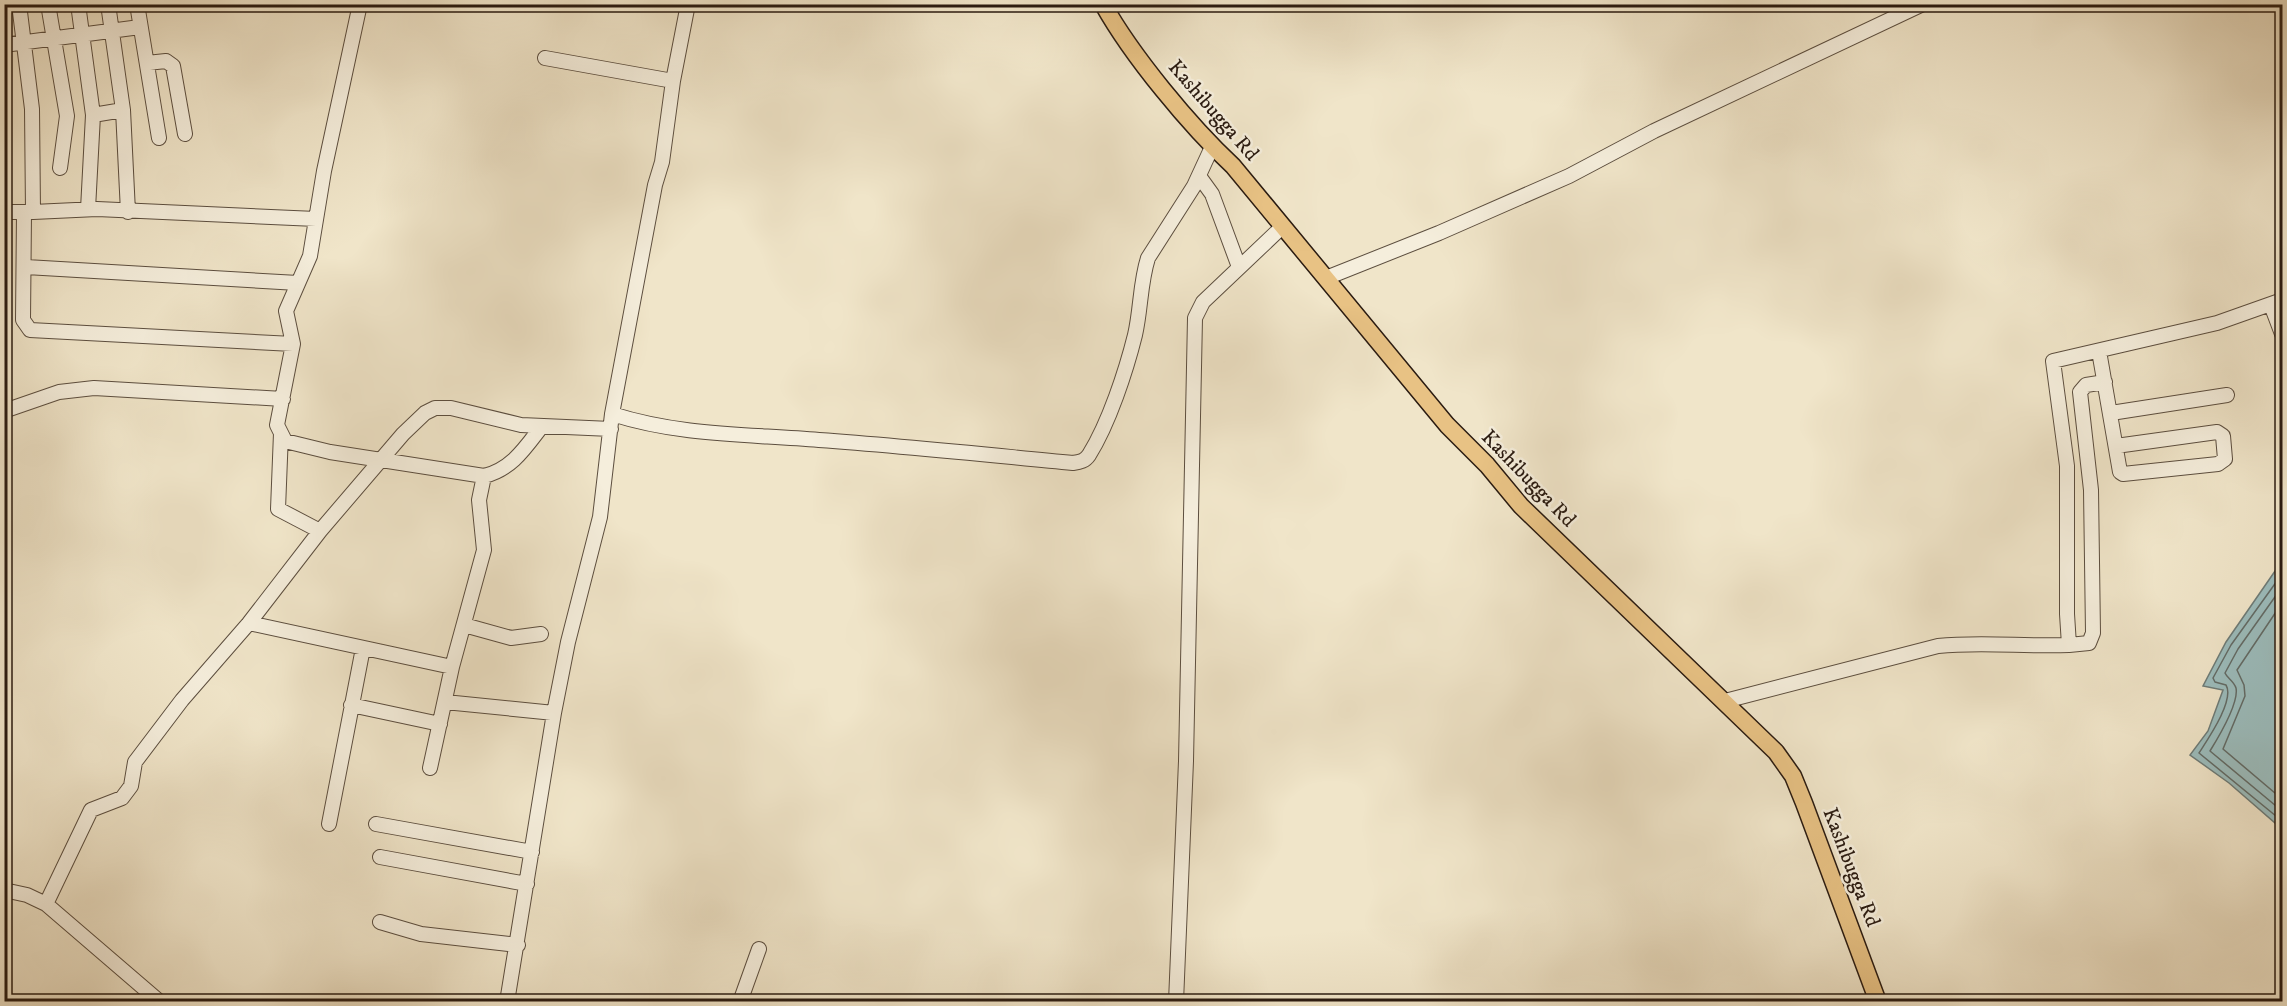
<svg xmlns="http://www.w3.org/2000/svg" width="2287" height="1006" font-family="'IM FELL DW Pica',serif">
<rect width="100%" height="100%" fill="#f0e5c9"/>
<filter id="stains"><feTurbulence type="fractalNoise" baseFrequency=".00333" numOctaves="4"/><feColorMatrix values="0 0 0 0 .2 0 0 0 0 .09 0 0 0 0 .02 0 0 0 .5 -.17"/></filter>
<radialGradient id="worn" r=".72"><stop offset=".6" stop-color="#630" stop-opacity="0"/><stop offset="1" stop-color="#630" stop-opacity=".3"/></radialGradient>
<path fill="#9cbdbd" stroke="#6e7c78" stroke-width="1.5" d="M 2282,561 L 2282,829 L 2229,783 L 2190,755 L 2208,731 L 2223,690 L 2203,686 L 2226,642 Z"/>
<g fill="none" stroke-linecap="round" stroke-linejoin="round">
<path stroke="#636c67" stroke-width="1.5" d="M 2282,574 L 2231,645 L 2213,678 L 2215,682 L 2226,685 C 2235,700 2208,739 2199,753 L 2282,821
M 2282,587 L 2238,649 L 2225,673 C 2227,678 2234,681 2236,688 C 2239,703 2218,738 2210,751 L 2282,811
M 2282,603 L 2237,670 L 2244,685 L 2245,696 L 2223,749 L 2282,799"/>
<defs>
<path id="minor" d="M 48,4 L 67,116 L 60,168
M 78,4 L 93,115 L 88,209
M 108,4 L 123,110 L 128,212
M 137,4 L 159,138
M 360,4 L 324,171 L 310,256 L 286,311 L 293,344 L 277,425 L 285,441 L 330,452 L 484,476 C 512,469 525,448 542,426
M 4,45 L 140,27
M 545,58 L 673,81
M 147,63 L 166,61 L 173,66 L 185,134
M 93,115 L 123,110
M 1199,176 L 1212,194 L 1239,267
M 4,212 L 33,212 L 32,109 L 19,4
M 33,212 L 97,209 L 316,219
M 24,213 L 23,320 L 30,330 L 293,344
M 26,267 L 298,283
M 1326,278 L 1439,233 L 1569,176 L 1654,131 L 1923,4
M 2271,305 L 2282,334
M 2099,351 L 2120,472 L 2123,474 L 2218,464 L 2225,459 L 2223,436 L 2217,432 L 2116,446
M 4,411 L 59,392 L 94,388 L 283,399
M 2111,413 L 2227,395
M 612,414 C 681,436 747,434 819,440 C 904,446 989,455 1073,463 C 1080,462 1085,461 1089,455 C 1109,423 1126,371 1135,335 C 1141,309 1140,283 1148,258 L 1194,186 L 1212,147
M 281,433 L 278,509 L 320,531
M 249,623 L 452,667
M 464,625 L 511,638 L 541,634
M 2069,645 L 2089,643 L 2093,633 L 2091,490 L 2080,392 L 2086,385 L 2105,382
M 1725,701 L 1938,646 C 1982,641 2025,647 2069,645 L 2067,614 L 2067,466 L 2053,361 L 2217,323 L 2282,300
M 445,702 L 554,713
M 351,705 L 440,724
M 430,768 L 452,667 L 484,550 L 479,500 L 484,476
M 329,824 L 363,648
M 376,824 L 532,852
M 380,857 L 527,884
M 4,890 L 27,895 L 46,904 L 160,1002
M 46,904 L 91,810 L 122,798 L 131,786 L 135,762 L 182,700 L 249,623 L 320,531 L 403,434 L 425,413 L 435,408 L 451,408 L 521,425 L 611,429
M 380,922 L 421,934 L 518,945
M 507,1002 L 554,713 L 568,642 L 600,517 L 612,414 L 655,185 L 662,162 L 673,81 L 688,4
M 740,1002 L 759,949
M 1176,1002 L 1186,761 L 1195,318 L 1203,302 L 1282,227"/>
<path id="major" d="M 1103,4 C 1132,56 1190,126 1233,166 L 1447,425 L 1487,465 L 1521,506 L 1776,752 L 1793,776 L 1804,803 L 1878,1002"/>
</defs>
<use href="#minor" stroke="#5c4e3f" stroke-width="16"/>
<use href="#major" stroke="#2a1b11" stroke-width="19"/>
<use href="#minor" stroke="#f5eedc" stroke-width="14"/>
<use href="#major" stroke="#e8c284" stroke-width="16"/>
</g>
<g text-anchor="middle" stroke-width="5" stroke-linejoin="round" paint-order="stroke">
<g font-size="21" fill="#2a1b11" stroke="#f5eedc">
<text transform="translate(1214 110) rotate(49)" y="7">Kashibugga Rd</text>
<text transform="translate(1529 478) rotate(46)" y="7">Kashibugga Rd</text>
<text transform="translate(1852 867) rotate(69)" y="7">Kashibugga Rd</text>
</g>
</g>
<rect width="2287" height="1006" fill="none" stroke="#f0e5c9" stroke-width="24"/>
<rect x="6" y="6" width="2275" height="994" fill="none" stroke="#2a1b11" stroke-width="3"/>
<rect x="12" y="12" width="2263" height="982" fill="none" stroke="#2a1b11" stroke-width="1.5"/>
<rect width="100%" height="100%" filter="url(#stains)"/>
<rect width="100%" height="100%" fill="url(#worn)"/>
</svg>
